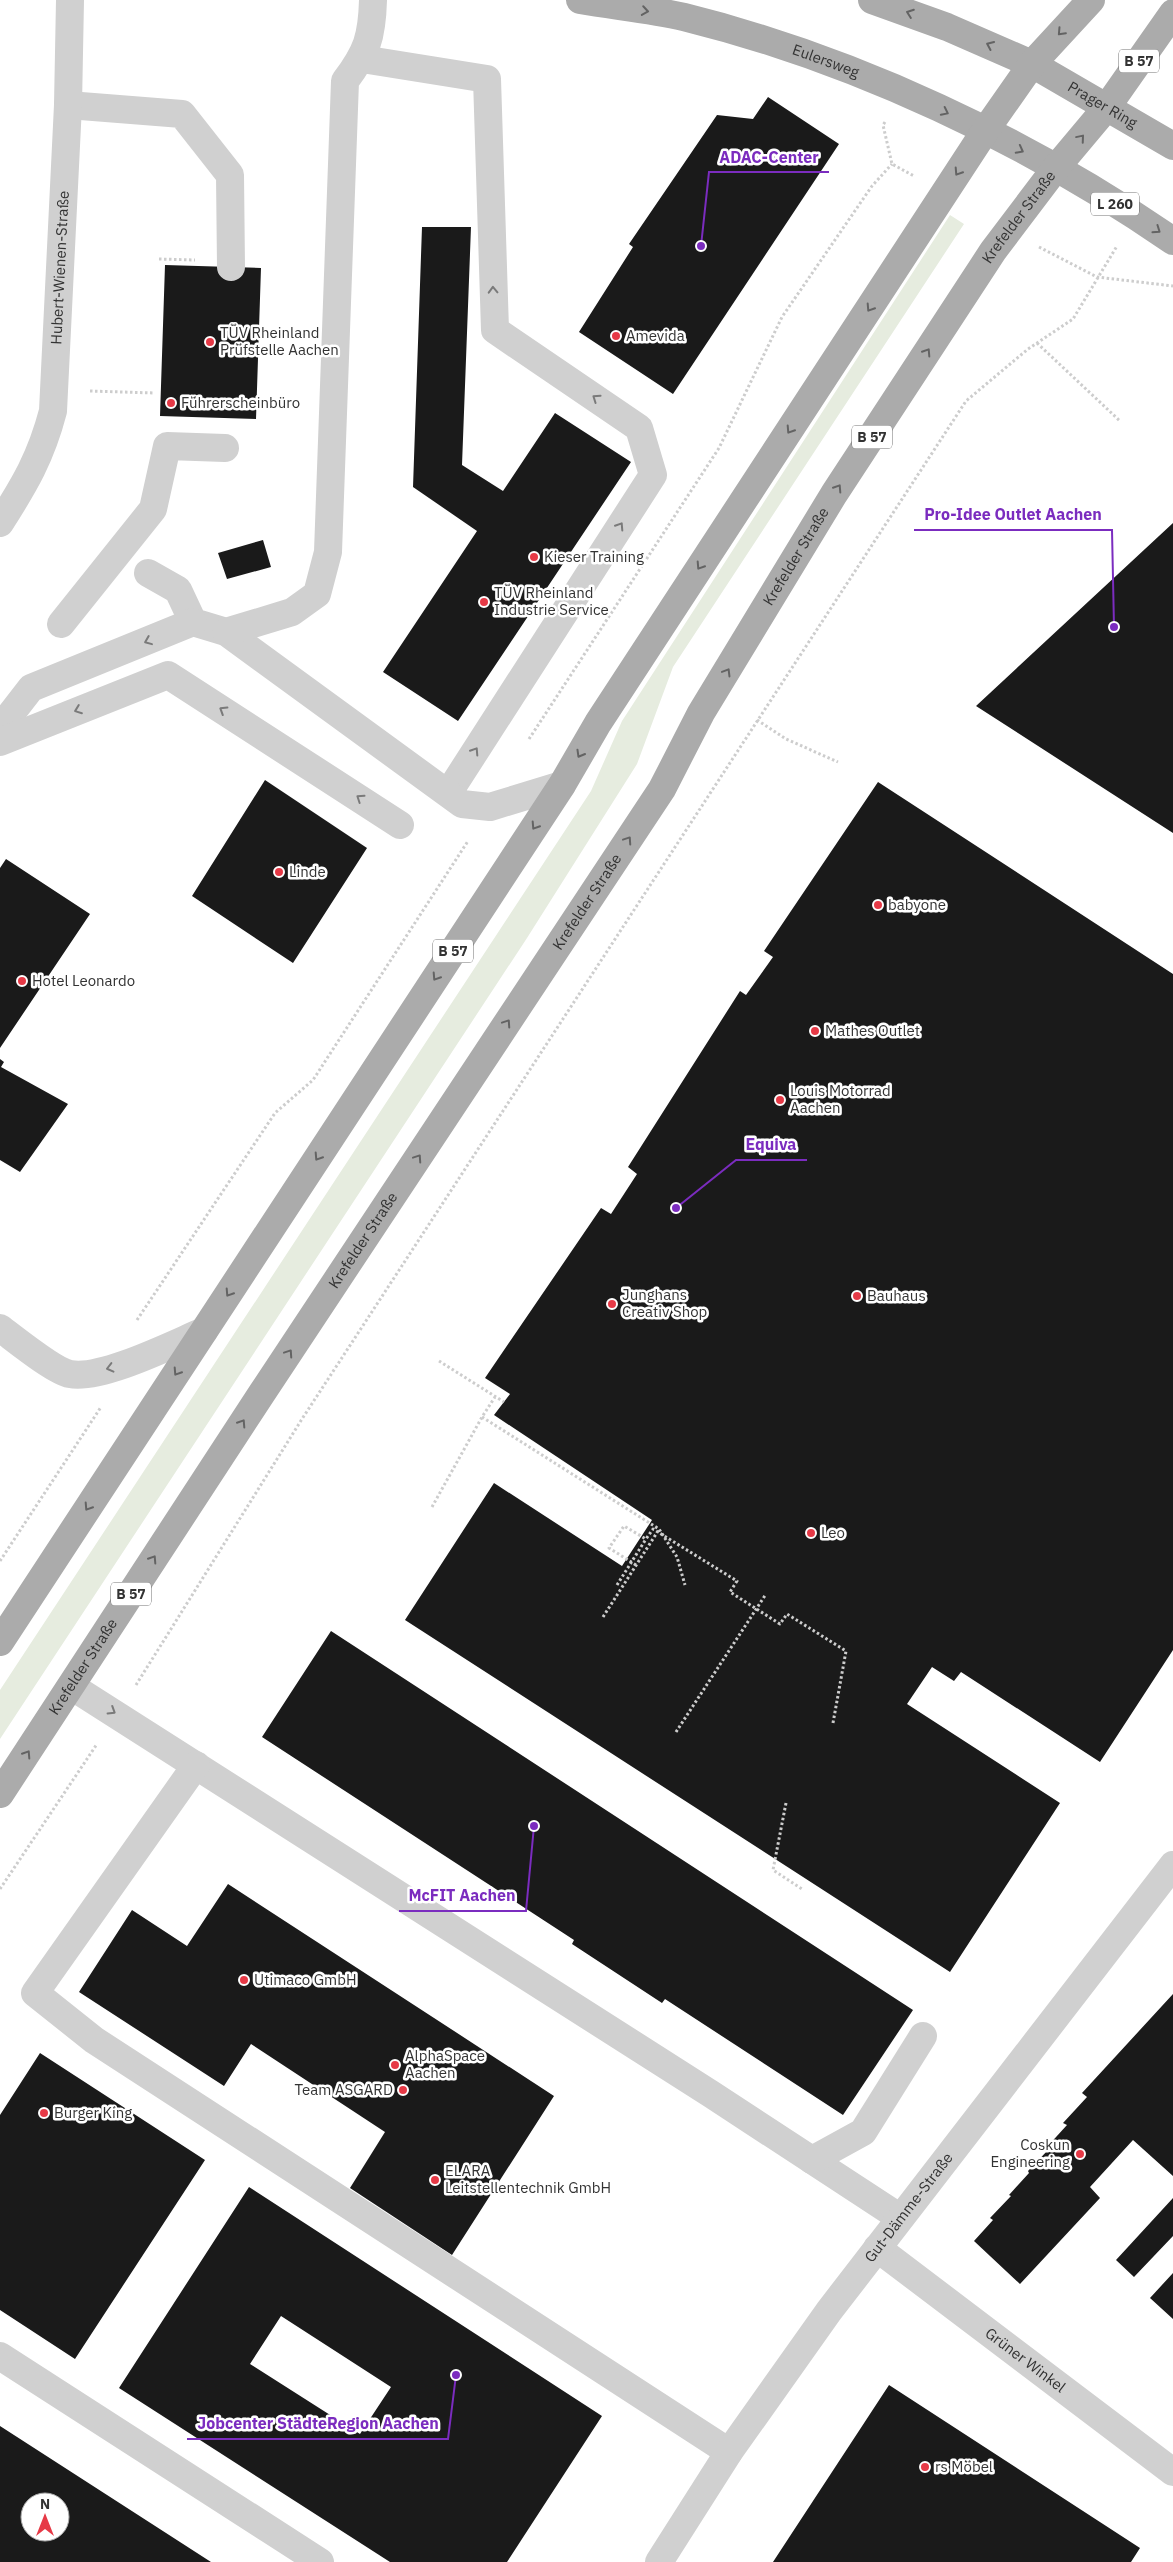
<svg xmlns="http://www.w3.org/2000/svg" width="1173" height="2562" font-family="'IBM Plex Sans',sans-serif">
<rect width="100%" height="100%" fill="#fff"/>
<path fill="#e6ecdf" d="M 950,215 L 964,224 L 673,667 L 637,764 L 527,938 L 0,1739 L 0,1690 L 591,791 L 622,721 Z"/>
<path fill="#1a1a1a" fill-rule="evenodd" d="M 768,97 L 839,144 L 673,394 L 579,332 L 633,247 L 629,244 L 717,115 L 753,119 Z
M 422,227 L 471,227 L 462,465 L 503,491 L 555,413 L 631,462 L 458,721 L 383,672 L 477,531 L 413,487 Z
M 165,265 L 261,268 L 256,419 L 160,416 Z
M 1173,523 L 1173,833 L 976,706 Z
M 263,540 L 271,567 L 227,579 L 218,553 Z
M 265,780 L 367,848 L 293,963 L 192,896 Z
M 878,782 L 1173,974 L 1173,1650 L 1100,1762 L 961,1672 L 954,1681 L 932,1667 L 907,1704 L 1060,1803 L 950,1972 L 405,1620 L 494,1483 L 622,1566 L 652,1520 L 494,1415 L 510,1394 L 485,1378 L 601,1208 L 611,1214 L 637,1174 L 628,1167 L 740,991 L 746,995 L 773,957 L 764,951 Z
M 6,859 L 90,914 L 0,1048 L 0,868 Z
M 0,1059 L 4,1062 L 1,1067 L 68,1104 L 20,1172 L 0,1160 Z
M 331,1631 L 913,2010 L 843,2115 L 665,1999 L 662,2003 L 572,1944 L 574,1940 L 262,1737 Z
M 228,1884 L 554,2096 L 452,2255 L 350,2188 L 385,2132 L 251,2044 L 224,2086 L 79,1992 L 132,1910 L 187,1946 Z
M 1173,1994 L 1173,2176 L 1133,2140 L 1090,2187 L 1100,2198 L 1020,2284 L 974,2241 L 993,2220 L 990,2218 L 1011,2196 L 1009,2195 L 1029,2173 L 1028,2171 L 1048,2150 L 1046,2148 L 1067,2125 L 1063,2123 L 1087,2097 L 1082,2093 Z
M 40,2053 L 205,2160 L 75,2359 L 0,2310 L 0,2115 Z
M 249,2187 L 602,2416 L 507,2562 L 390,2562 L 119,2388 ZM 281,2316 L 391,2387 L 360,2434 L 250,2364 Z
M 1173,2198 L 1173,2236 L 1134,2277 L 1116,2260 Z
M 1173,2273 L 1173,2319 L 1150,2298 Z
M 889,2385 L 1140,2548 L 1131,2562 L 773,2562 Z
M 0,2426 L 211,2562 L 0,2562 ZM 30,2502 L 60,2502 L 60,2532 L 30,2532 Z"/>
<g fill="none" stroke-linecap="round" stroke-linejoin="round">
<path stroke="#cdcdcd" stroke-width="3" stroke-dasharray="2.5 2.5" stroke-linecap="butt" d="M 885,122 L 883,125 L 892,164 L 914,176
M 1039,247 L 1097,277 L 1173,286
M 159,259 L 195,260
M 1037,343 L 1120,421
M 90,391 L 154,393
M 757,720 L 786,739 L 838,762
M 529,739 L 719,448 L 782,317 L 872,186 L 892,164
M 137,1320 L 275,1113 L 313,1080 L 468,841
M 439,1361 L 504,1402
M 482,1417 L 659,1529 L 677,1557 L 685,1585
M 432,1507 L 482,1417 L 495,1397
M 0,1561 L 101,1407
M 636,1565 L 609,1548 L 624,1526 L 646,1539 L 653,1529 L 737,1581 L 730,1592 L 780,1624 L 787,1614 L 846,1651 L 833,1723
M 617,1585 L 646,1539
M 603,1617 L 658,1531
M 136,1685 L 302,1419 L 966,401 L 1028,349 L 1073,319 L 1117,246
M 676,1732 L 766,1594
M 786,1803 L 773,1870 L 802,1889
M 0,1889 L 97,1744"/>
<g stroke="#d0d0d0" stroke-width="28">
<path d="M 362,59 L 487,79 L 495,330 L 639,428 L 653,475 L 449,792"/>
<path d="M 68,105 L 182,114 L 230,175 L 231,267"/>
<path id="s1" d="M 0,523 C 25,484 41,457 53,411 L 68,105 L 70,0"/>
<path d="M 148,573 L 178,590 L 193,622 L 226,632 L 462,804 L 490,807 L 562,785"/>
<path d="M 61,624 L 153,509 L 167,446 L 225,448"/>
<path d="M 226,632 L 292,612 L 317,594 L 328,552 L 345,81 C 367,52 372,37 373,0"/>
<path d="M 0,728 L 31,688 L 193,622"/>
<path d="M 0,742 L 168,675 L 400,825"/>
<path d="M 0,1328 C 15,1339 54,1371 70,1374 C 102,1380 173,1344 204,1331"/>
<path d="M 71,1686 L 711,2094 L 899,2217"/>
<path d="M 196,1765 L 35,1993 L 94,2040 L 729,2452"/>
<path d="M 812,2160 L 863,2132 L 923,2036"/>
<path id="s2" d="M 877,2248 L 1173,2472"/>
<path d="M 0,2356 L 320,2562"/>
<path id="s3" d="M 659,2562 L 729,2452 L 829,2311 L 1173,1865"/>
</g>
<g stroke="#ababab" stroke-width="28">
<path id="s4" d="M 580,0 C 614,6 650,9 684,17 C 854,59 1030,142 1173,241"/>
<path id="s5" d="M 872,0 L 947,27 L 1032,64 L 1173,146"/>
<path d="M 0,1642 L 562,785 L 598,723 L 985,131 L 1032,64 L 1091,0"/>
<path id="s6" d="M 0,1794 L 262,1393 L 662,789 L 701,713 L 834,494 L 993,251 L 1055,169 L 1107,107 L 1173,13"/>
</g>
</g>
<defs><path id="oneway-chevron" d="M-2-3.5L2.5 0L-2 3.5" fill="none" stroke-width="1.6" stroke-linecap="round" stroke-linejoin="round" transform="scale(1.25)"/></defs>
<g stroke="#636363">
<use href="#oneway-chevron" transform="translate(645 11) rotate(9)"/>
<use href="#oneway-chevron" transform="translate(910 13) rotate(-160)"/>
<use href="#oneway-chevron" transform="translate(1061 32) rotate(133)"/>
<use href="#oneway-chevron" transform="translate(990 45) rotate(-156)"/>
<use href="#oneway-chevron" transform="translate(945 112) rotate(26)"/>
<use href="#oneway-chevron" transform="translate(1081 138) rotate(-50)"/>
<use href="#oneway-chevron" transform="translate(1020 150) rotate(28)"/>
<use href="#oneway-chevron" transform="translate(958 172) rotate(123)"/>
<use href="#oneway-chevron" transform="translate(1157 230) rotate(35)"/>
<use href="#oneway-chevron" transform="translate(870 308) rotate(123)"/>
<use href="#oneway-chevron" transform="translate(927 352) rotate(-57)"/>
<use href="#oneway-chevron" transform="translate(790 430) rotate(123)"/>
<use href="#oneway-chevron" transform="translate(838 488) rotate(-57)"/>
<use href="#oneway-chevron" transform="translate(700 566) rotate(123)"/>
<use href="#oneway-chevron" transform="translate(727 672) rotate(-59)"/>
<use href="#oneway-chevron" transform="translate(580 754) rotate(120)"/>
<use href="#oneway-chevron" transform="translate(535 826) rotate(123)"/>
<use href="#oneway-chevron" transform="translate(628 840) rotate(-56)"/>
<use href="#oneway-chevron" transform="translate(436 977) rotate(123)"/>
<use href="#oneway-chevron" transform="translate(507 1023) rotate(-56)"/>
<use href="#oneway-chevron" transform="translate(318 1157) rotate(123)"/>
<use href="#oneway-chevron" transform="translate(418 1158) rotate(-56)"/>
<use href="#oneway-chevron" transform="translate(229 1293) rotate(123)"/>
<use href="#oneway-chevron" transform="translate(289 1353) rotate(-56)"/>
<use href="#oneway-chevron" transform="translate(177 1372) rotate(123)"/>
<use href="#oneway-chevron" transform="translate(242 1423) rotate(-57)"/>
<use href="#oneway-chevron" transform="translate(88 1507) rotate(123)"/>
<use href="#oneway-chevron" transform="translate(153 1559) rotate(-57)"/>
<use href="#oneway-chevron" transform="translate(27 1754) rotate(-57)"/>
</g>
<g stroke="#7a7a7a">
<use href="#oneway-chevron" transform="translate(493 290) rotate(-92)"/>
<use href="#oneway-chevron" transform="translate(596 398) rotate(-145)"/>
<use href="#oneway-chevron" transform="translate(620 526) rotate(-57)"/>
<use href="#oneway-chevron" transform="translate(148 641) rotate(158)"/>
<use href="#oneway-chevron" transform="translate(78 710) rotate(159)"/>
<use href="#oneway-chevron" transform="translate(223 710) rotate(-148)"/>
<use href="#oneway-chevron" transform="translate(475 751) rotate(-57)"/>
<use href="#oneway-chevron" transform="translate(360 798) rotate(-146)"/>
<use href="#oneway-chevron" transform="translate(110 1368) rotate(166)"/>
<use href="#oneway-chevron" transform="translate(112 1711) rotate(32)"/>
</g>
<g fill="#e63946" stroke="#fff" stroke-width="2">
<circle cx="616" cy="336" r="5"/>
<circle cx="210" cy="342" r="5"/>
<circle cx="171" cy="403" r="5"/>
<circle cx="534" cy="557" r="5"/>
<circle cx="484" cy="602" r="5"/>
<circle cx="279" cy="872" r="5"/>
<circle cx="878" cy="905" r="5"/>
<circle cx="22" cy="981" r="5"/>
<circle cx="815" cy="1031" r="5"/>
<circle cx="780" cy="1100" r="5"/>
<circle cx="857" cy="1296" r="5"/>
<circle cx="612" cy="1304" r="5"/>
<circle cx="811" cy="1533" r="5"/>
<circle cx="244" cy="1980" r="5"/>
<circle cx="395" cy="2065" r="5"/>
<circle cx="403" cy="2090" r="5"/>
<circle cx="44" cy="2113" r="5"/>
<circle cx="1080" cy="2154" r="5"/>
<circle cx="435" cy="2180" r="5"/>
<circle cx="925" cy="2467" r="5"/>
</g>
<g text-anchor="middle" stroke-width="5" stroke-linejoin="round" paint-order="stroke">
<g fill="#fff" stroke="#707070" stroke-width="1">
<rect x="1119" y="49.5" width="40" height="23" rx="4"/>
<rect x="1091" y="192.5" width="48" height="23" rx="4"/>
<rect x="852" y="425.5" width="40" height="23" rx="4"/>
<rect x="433" y="939.5" width="40" height="23" rx="4"/>
<rect x="111" y="1582.5" width="40" height="23" rx="4"/>
</g>
<g font-size="14" font-weight="bold" fill="#333">
<text x="1139" y="66">B 57</text>
<text x="1115" y="209">L 260</text>
<text x="872" y="442">B 57</text>
<text x="453" y="956">B 57</text>
<text x="131" y="1599">B 57</text>
</g>
<g font-size="15" fill="#333" stroke="#fff">
<text dy="5" stroke="none"><textPath href="#s4" startOffset="254">Eulersweg</textPath></text>
<text dy="5" stroke="none"><textPath href="#s5" startOffset="254">Prager Ring</textPath></text>
<text dy="5" stroke="none"><textPath href="#s6" startOffset="1878">Krefelder Straße</textPath></text>
<text dy="5" stroke="none"><textPath href="#s1" startOffset="268">Hubert-Wienen-Straße</textPath></text>
<text dy="5" stroke="none"><textPath href="#s6" startOffset="1472">Krefelder Straße</textPath></text>
<text dy="5" stroke="none"><textPath href="#s6" startOffset="1068">Krefelder Straße</textPath></text>
<text dy="5" stroke="none"><textPath href="#s6" startOffset="662">Krefelder Straße</textPath></text>
<text dy="5" stroke="none"><textPath href="#s6" startOffset="152">Krefelder Straße</textPath></text>
<text dy="5" stroke="none"><textPath href="#s3" startOffset="434">Gut-Dämme-Straße</textPath></text>
<text dy="5" stroke="none"><textPath href="#s2" startOffset="186">Grüner Winkel</textPath></text>
</g>
<g font-size="15" fill="#333" stroke="#fff" text-anchor="start">
<text x="220" y="338">TÜV Rheinland<tspan x="220" dy="17">Prüfstelle Aachen</tspan></text>
<text x="626" y="341">Amevida</text>
<text x="181" y="408">Führerscheinbüro</text>
<text x="544" y="562">Kieser Training</text>
<text x="494" y="598">TÜV Rheinland<tspan x="494" dy="17">Industrie Service</tspan></text>
<text x="289" y="877">Linde</text>
<text x="888" y="910">babyone</text>
<text x="32" y="986">Hotel Leonardo</text>
<text x="825" y="1036">Mathes Outlet</text>
<text x="790" y="1096">Louis Motorrad<tspan x="790" dy="17">Aachen</tspan></text>
<text x="622" y="1300">Junghans<tspan x="622" dy="17">Creativ Shop</tspan></text>
<text x="867" y="1301">Bauhaus</text>
<text x="821" y="1538">Leo</text>
<text x="254" y="1985">Utimaco GmbH</text>
<text x="405" y="2061">AlphaSpace<tspan x="405" dy="17">Aachen</tspan></text>
<text x="393" y="2095" text-anchor="end">Team ASGARD</text>
<text x="54" y="2118">Burger King</text>
<text x="1070" y="2150" text-anchor="end">Coskun<tspan x="1070" dy="17">Engineering</tspan></text>
<text x="445" y="2176">ELARA<tspan x="445" dy="17">Leitstellentechnik GmbH</tspan></text>
<text x="935" y="2472">rs Möbel</text>
</g>
</g>
<path fill="none" stroke="#7b2cbf" stroke-width="2" d="M701 246L709 172H829M1114 627L1112 530H914M676 1208L736 1160H807M534 1826L526 1911H399M456 2375L448 2439H187"/>
<g fill="#7b2cbf" stroke="#fff" stroke-width="2">
<circle cx="701" cy="246" r="5"/>
<circle cx="1114" cy="627" r="5"/>
<circle cx="676" cy="1208" r="5"/>
<circle cx="534" cy="1826" r="5"/>
<circle cx="456" cy="2375" r="5"/>
</g>
<g font-size="16" text-anchor="middle" font-weight="bold" fill="#7b2cbf" stroke="#fff" stroke-width="5" stroke-linejoin="round" paint-order="stroke">
<text x="769" y="163">ADAC-Center</text>
<text x="1013" y="520">Pro-Idee Outlet Aachen</text>
<text x="771" y="1150">Equiva</text>
<text x="462" y="1901">McFIT Aachen</text>
<text x="318" y="2429">Jobcenter StädteRegion Aachen</text>
</g>
<g transform="translate(45 2517)"><circle r="24" fill="#ffffff" stroke="#adadad"/>
<path d="M0-4L9 19L0 12L-9 19Z" fill="#e63946"/>
<text y="-8" font-size="14" font-weight="bold" text-anchor="middle" fill="#333333">N</text>
</g>
</svg>
